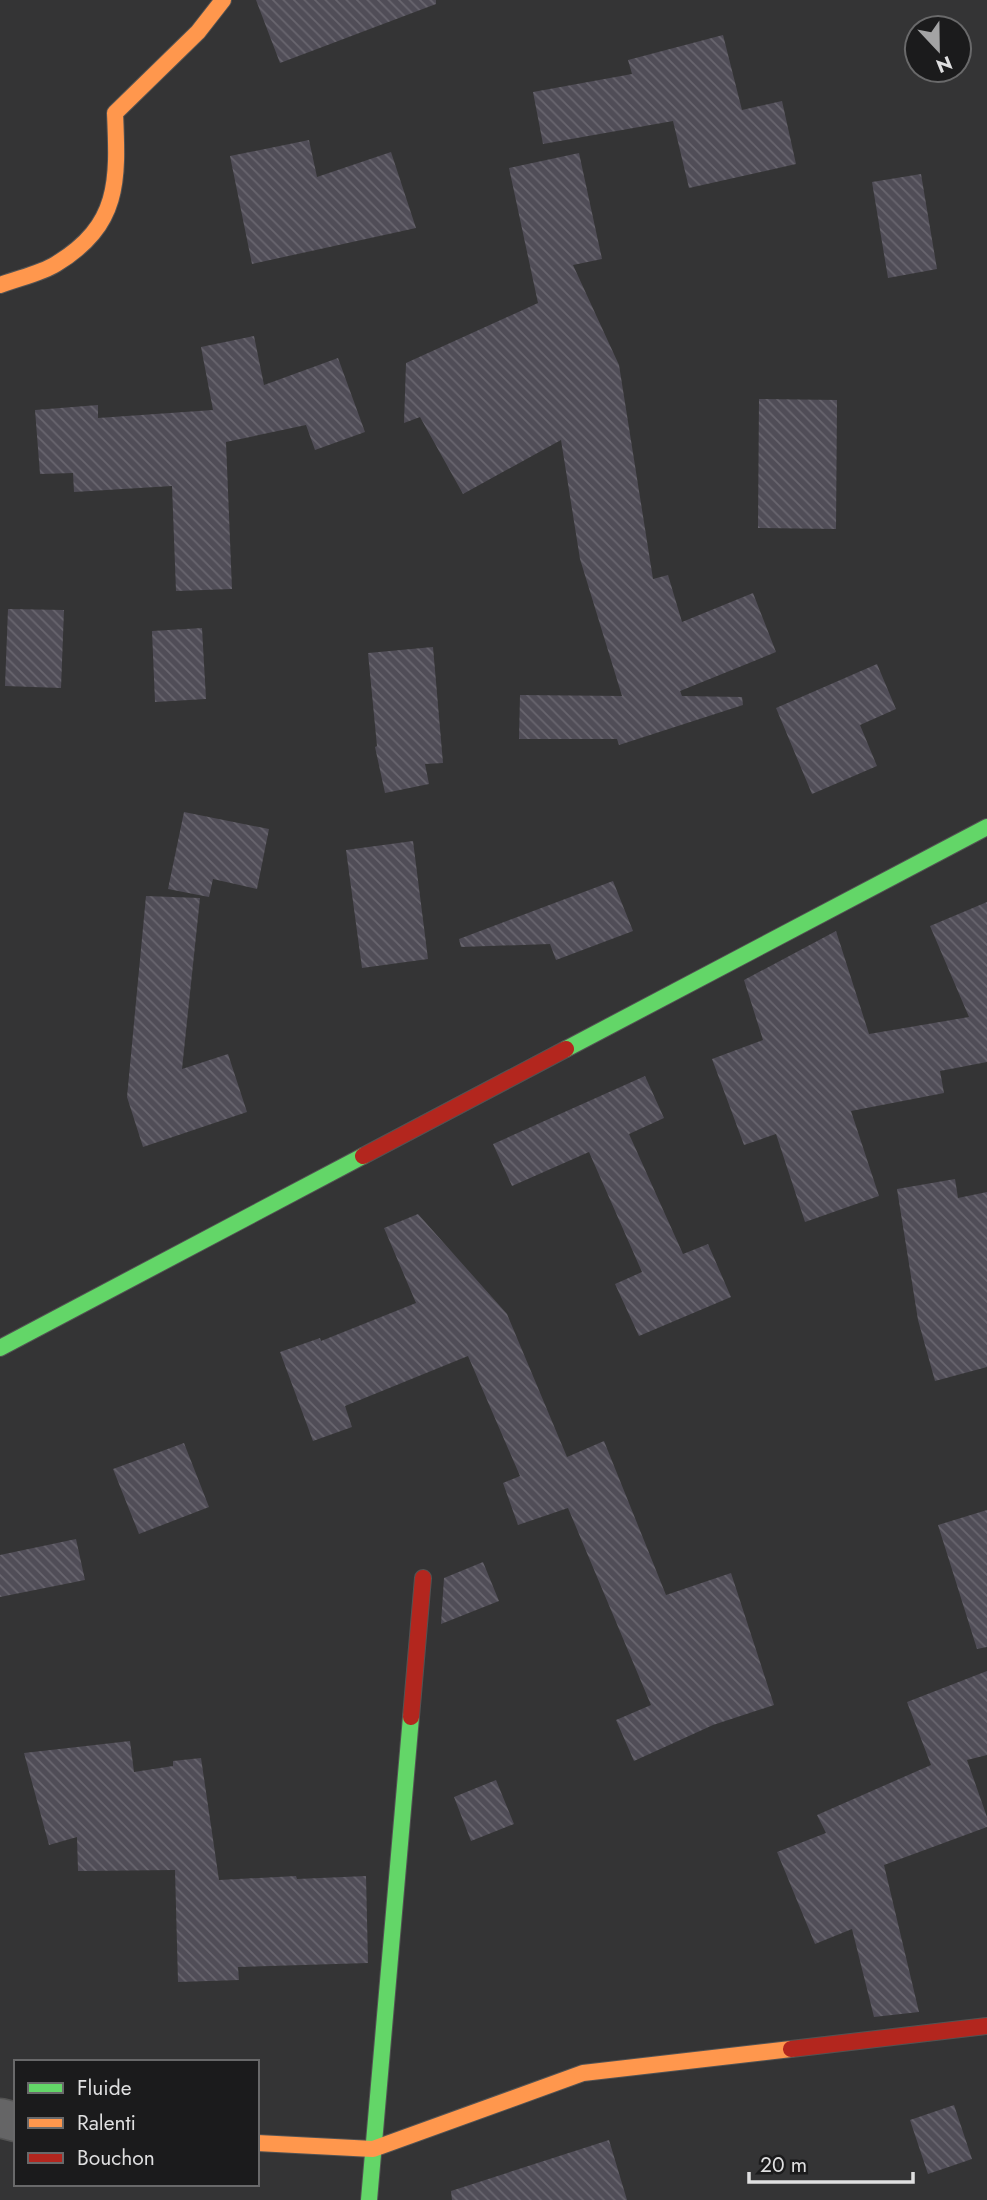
<svg xmlns="http://www.w3.org/2000/svg" width="987" height="2200" font-family="Jost,sans-serif">
<defs>
<pattern id="building-back-hatch" width="6" height="6" patternUnits="userSpaceOnUse" patternTransform="scale(1.75)"><rect width="6" height="6" fill="#504d57"/><path d="M-1 5l2 2M0 0l6 6M5-1l2 2" fill="none" stroke="#69666f"/></pattern>
</defs>
<rect width="100%" height="100%" fill="#343435"/>
<path fill="url(#building-back-hatch)" d="M 256,0 L 436,0 L 436,4 L 280,63 Z
M 723,35 L 742,110 L 782,101 L 796,164 L 689,188 L 673,121 L 543,144 L 533,92 L 632,74 L 628,60 Z
M 309,140 L 317,177 L 391,152 L 416,228 L 252,264 L 230,156 Z
M 579,153 L 602,259 L 573,265 L 619,365 L 653,579 L 668,575 L 682,622 L 753,593 L 776,652 L 680,691 L 682,696 L 742,697 L 743,705 L 619,745 L 617,739 L 519,739 L 520,695 L 622,696 L 580,559 L 561,440 L 463,494 L 420,417 L 404,423 L 406,363 L 538,303 L 509,168 Z
M 921,174 L 937,269 L 888,278 L 872,182 Z
M 254,336 L 264,385 L 338,358 L 365,432 L 315,450 L 306,425 L 226,442 L 232,589 L 176,591 L 172,486 L 74,492 L 73,473 L 40,474 L 35,410 L 98,405 L 98,418 L 213,410 L 201,347 Z
M 759,399 L 837,400 L 836,529 L 758,528 Z
M 8,609 L 64,610 L 61,688 L 5,686 Z
M 202,628 L 206,699 L 155,702 L 152,631 Z
M 433,647 L 443,763 L 425,764 L 429,784 L 385,793 L 375,747 L 377,746 L 368,653 Z
M 877,664 L 896,709 L 860,725 L 877,766 L 812,794 L 776,708 Z
M 184,812 L 269,829 L 257,889 L 213,879 L 209,897 L 168,889 Z
M 413,841 L 428,959 L 362,968 L 346,850 Z
M 613,881 L 633,931 L 556,960 L 550,944 L 461,947 L 459,939 Z
M 146,896 L 200,898 L 182,1069 L 228,1054 L 247,1112 L 143,1147 L 127,1097 Z
M 987,902 L 987,1062 L 940,1071 L 944,1093 L 851,1111 L 879,1196 L 805,1222 L 776,1134 L 744,1145 L 712,1059 L 763,1040 L 744,980 L 836,931 L 869,1034 L 969,1017 L 930,926 Z
M 645,1076 L 664,1118 L 629,1134 L 683,1254 L 708,1244 L 731,1297 L 639,1336 L 615,1284 L 642,1272 L 589,1152 L 512,1186 L 493,1144 Z
M 955,1179 L 958,1198 L 987,1192 L 987,1367 L 935,1381 L 918,1320 L 897,1189 Z
M 418,1214 L 507,1314 L 567,1457 L 604,1441 L 666,1595 L 731,1573 L 774,1705 L 713,1725 L 634,1761 L 616,1720 L 651,1705 L 568,1508 L 518,1525 L 503,1483 L 520,1476 L 468,1356 L 345,1406 L 352,1427 L 313,1441 L 280,1352 L 320,1338 L 321,1341 L 416,1303 L 384,1228 Z
M 184,1443 L 209,1507 L 139,1534 L 113,1469 Z
M 987,1510 L 987,1647 L 977,1649 L 938,1525 Z
M 76,1539 L 85,1580 L 0,1597 L 0,1555 Z
M 483,1562 L 499,1601 L 441,1624 L 444,1578 Z
M 987,1671 L 987,1755 L 967,1760 L 987,1817 L 987,1827 L 884,1865 L 919,2012 L 874,2017 L 852,1929 L 815,1944 L 777,1852 L 826,1833 L 817,1815 L 931,1765 L 907,1702 Z
M 130,1741 L 134,1772 L 173,1766 L 173,1761 L 201,1758 L 219,1880 L 296,1876 L 297,1879 L 366,1876 L 368,1963 L 238,1967 L 239,1980 L 178,1982 L 175,1870 L 78,1871 L 77,1837 L 49,1845 L 24,1753 Z
M 496,1780 L 514,1824 L 471,1841 L 454,1797 Z
M 954,2105 L 972,2159 L 928,2174 L 910,2120 Z
M 609,2140 L 627,2200 L 452,2200 L 451,2191 Z"/>
<g fill="none" stroke-linecap="round" stroke-linejoin="round">
<defs>
<path id="street" d="M 0,2118 L 16,2122"/>
<path id="fast" d="M 566,1049 L 987,827
M 0,1348 L 363,1156
M 369,2200 L 411,1717"/>
<path id="slow" d="M 0,285 C 18,278 40,274 56,264 C 120,225 118,181 115,113 L 198,32 L 223,0
M 257,2143 L 373,2149 L 583,2073 L 791,2049"/>
<path id="jam" d="M 363,1156 L 566,1049
M 411,1717 L 423,1578
M 791,2049 L 987,2026"/>
</defs>
<use href="#street" stroke="#535353" stroke-width="41"/>
<use href="#fast" stroke="#535353" stroke-width="18"/>
<use href="#slow" stroke="#535353" stroke-width="18"/>
<use href="#jam" stroke="#535353" stroke-width="18"/>
<use href="#street" stroke="#656566" stroke-width="38"/>
<use href="#fast" stroke="#63d668" stroke-width="16"/>
<use href="#slow" stroke="#ff974d" stroke-width="16"/>
<use href="#jam" stroke="#b3261e" stroke-width="16"/>
</g>
<rect x="14" y="2060" width="245" height="126" fill="#1b1b1c" stroke="#69696a" stroke-width="2"/>
<rect x="28" y="2083" width="35" height="10" fill="#63d668" stroke="#69696a" stroke-width="2"/>
<text x="77" y="2095" font-size="21" fill="#dfdfe0">Fluide</text>
<rect x="28" y="2118" width="35" height="10" fill="#ff974d" stroke="#69696a" stroke-width="2"/>
<text x="77" y="2130" font-size="21" fill="#dfdfe0">Ralenti</text>
<rect x="28" y="2153" width="35" height="10" fill="#b3261e" stroke="#69696a" stroke-width="2"/>
<text x="77" y="2165" font-size="21" fill="#dfdfe0">Bouchon</text>
<g transform="translate(938 49) rotate(158)"><circle r="33" fill="#1b1b1c" stroke="#69696a" stroke-width="2"/>
<path d="M0-5L12 26L0 18L-12 26Z" fill="#a3a3a4"/>
<text y="-10" font-size="19" font-weight="bold" text-anchor="middle" fill="#dfdfe0">N</text>
</g>
<path d="M749 2172v10h164v-10" fill="none" stroke="#dfdfe0" stroke-width="3.5"/>
<text x="760" y="2172" font-size="21" fill="#dfdfe0" stroke="#1b1b1c" stroke-width="5" paint-order="stroke">20 m</text>
</svg>
